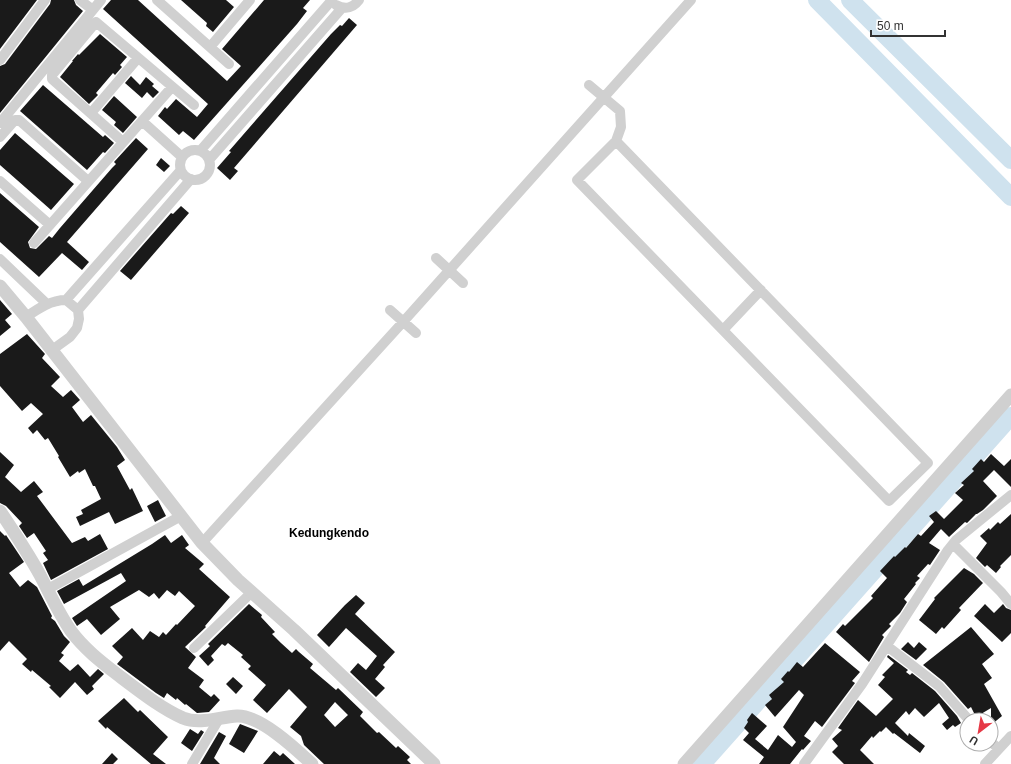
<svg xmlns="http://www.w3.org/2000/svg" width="1011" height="764" font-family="Arial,sans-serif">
<rect width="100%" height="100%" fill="#fff"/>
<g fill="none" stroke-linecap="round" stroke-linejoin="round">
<path stroke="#cfe2ee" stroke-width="18" d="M 817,0 L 1011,197
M 850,0 L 1011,160
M 702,764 L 1011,416"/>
</g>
<path fill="#1a1a1a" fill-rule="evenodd" d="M 0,0 L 37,0 L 0,49 Z
M 51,0 L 74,0 L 76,5 L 83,11 L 0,113 L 0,66 L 5,64 L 50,4 Z
M 111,0 L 138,0 L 227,81 L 241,66 L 222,49 L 264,0 L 310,0 L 303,8 L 307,11 L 297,24 L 194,140 L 183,131 L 179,135 L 158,116 L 165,107 L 167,109 L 176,99 L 197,117 L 208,104 L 103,9 Z
M 181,0 L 226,0 L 234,7 L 213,32 L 206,26 L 207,23 Z
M 349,18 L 357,25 L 234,168 L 238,171 L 230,180 L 217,168 L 231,152 L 229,151 L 331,34 L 340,25 L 342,26 Z
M 100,34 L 127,57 L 120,65 L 122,67 L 115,75 L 113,73 L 96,93 L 98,95 L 89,104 L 60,77 L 73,61 L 72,61 L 78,54 L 79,55 Z
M 131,76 L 140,85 L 146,77 L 154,84 L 152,86 L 159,92 L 153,98 L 147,92 L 142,98 L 125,83 Z
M 43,85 L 103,137 L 105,135 L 114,143 L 105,153 L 103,152 L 87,170 L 20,111 Z
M 114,96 L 137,117 L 123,133 L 114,125 L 116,122 L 102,110 Z
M 15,133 L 74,184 L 51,210 L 0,165 L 0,150 Z
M 136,138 L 148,149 L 67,242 L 89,262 L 82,270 L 62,253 L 39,277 L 0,242 L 0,193 L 39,227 L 28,242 L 30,248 L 36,249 L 49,236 L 52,238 L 60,228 L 112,168 L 116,164 L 114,162 Z
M 161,158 L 170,166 L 164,172 L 156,165 Z
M 181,206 L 189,213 L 131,280 L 120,271 L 171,213 L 173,214 Z
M 0,300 L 12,314 L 5,320 L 11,327 L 0,336 Z
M 27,334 L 45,354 L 42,358 L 60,377 L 51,386 L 63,397 L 71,390 L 80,400 L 72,407 L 83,422 L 91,415 L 117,447 L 125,460 L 117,466 L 130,490 L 132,488 L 143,511 L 115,524 L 109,512 L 80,526 L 76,517 L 83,514 L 81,510 L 101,499 L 95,486 L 93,486 L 85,469 L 79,473 L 78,471 L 70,477 L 58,457 L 59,456 L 48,438 L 45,440 L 37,430 L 33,434 L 28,428 L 43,414 L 31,403 L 22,411 L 0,386 L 0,354 Z
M 0,452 L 14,465 L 5,477 L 21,492 L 34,481 L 43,492 L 37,496 L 72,543 L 85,537 L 88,541 L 100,534 L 108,549 L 51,580 L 43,563 L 48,560 L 43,553 L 46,551 L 34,533 L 27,538 L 19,526 L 22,523 L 6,506 L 0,503 Z
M 991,454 L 1004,466 L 1011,459 L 1011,487 L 994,470 L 983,481 L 997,496 L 983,510 L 977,514 L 976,514 L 967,523 L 965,522 L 949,537 L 941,529 L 929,543 L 940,550 L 930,565 L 928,564 L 917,576 L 920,578 L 915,583 L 916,584 L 904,599 L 907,602 L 900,613 L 889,624 L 891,626 L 882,635 L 884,637 L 869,662 L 836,632 L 843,624 L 845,626 L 873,598 L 871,596 L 887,578 L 880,571 L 894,556 L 895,557 L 905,547 L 906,548 L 918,534 L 921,536 L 934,522 L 929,516 L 936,511 L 944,519 L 963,500 L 955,493 L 964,485 L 961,483 L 974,471 L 972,469 L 981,459 L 984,462 Z
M 158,500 L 166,516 L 155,522 L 147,506 Z
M 1011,514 L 1011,555 L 1000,566 L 1001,567 L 996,573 L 987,565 L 985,567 L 976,558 L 987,543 L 980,536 L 989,528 L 990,530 L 998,522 L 1000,524 Z
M 0,531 L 5,536 L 6,535 L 24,562 L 9,573 L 20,587 L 28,580 L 37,587 L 52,616 L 51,618 L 55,621 L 64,636 L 70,642 L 61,653 L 64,655 L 59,661 L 70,671 L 78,664 L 90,677 L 98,669 L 104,674 L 92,686 L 94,689 L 87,695 L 75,682 L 60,698 L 49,687 L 51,686 L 32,670 L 31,672 L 22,664 L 27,659 L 9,641 L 0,651 Z
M 165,535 L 171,543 L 182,535 L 189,545 L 185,548 L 204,564 L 199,569 L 230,597 L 205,626 L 206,627 L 185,647 L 196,657 L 188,668 L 204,680 L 199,687 L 211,697 L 214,694 L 220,700 L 209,712 L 197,713 L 186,704 L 185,705 L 177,698 L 176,700 L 167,693 L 164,698 L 156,693 L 117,664 L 123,657 L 112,646 L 132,628 L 143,640 L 150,631 L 159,637 L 163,632 L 166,635 L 176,624 L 177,625 L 195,606 L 179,591 L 175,596 L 167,590 L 159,599 L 154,593 L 149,597 L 139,590 L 110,607 L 120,619 L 101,635 L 87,619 L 77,626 L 72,618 L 126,581 L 121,573 L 64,604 L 57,591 L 79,579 L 83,586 L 152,544 Z
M 964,568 L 974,574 L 983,583 L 959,608 L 961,610 L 944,629 L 942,627 L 936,634 L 919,620 L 935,599 L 934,598 Z
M 356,595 L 365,603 L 355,614 L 395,652 L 383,665 L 385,667 L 375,679 L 385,688 L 376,697 L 350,672 L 358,663 L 366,670 L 377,656 L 346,628 L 329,647 L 317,635 L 345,605 Z
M 249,604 L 262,615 L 261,617 L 275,632 L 272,634 L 281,643 L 292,653 L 296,649 L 299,652 L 313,664 L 310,668 L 336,690 L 338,688 L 363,712 L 360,716 L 377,733 L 379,732 L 396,748 L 398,746 L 410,757 L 407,760 L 411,764 L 324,764 L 304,745 L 301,736 L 290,727 L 307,707 L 289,689 L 267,713 L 253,700 L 266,685 L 248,669 L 251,666 L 241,657 L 243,655 L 228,643 L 225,646 L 222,644 L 211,656 L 214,660 L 208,666 L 199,656 L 210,646 L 208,644 ZM 335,702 L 348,715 L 335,727 L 324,715 Z
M 985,604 L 994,613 L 1003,604 L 1006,608 L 1011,610 L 1011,633 L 1002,642 L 974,616 Z
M 971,627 L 994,654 L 982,664 L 992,678 L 984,684 L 1002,716 L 991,725 L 991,708 L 976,717 L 971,707 L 968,709 L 944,682 L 923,665 Z
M 908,642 L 914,648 L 919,642 L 927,649 L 916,660 L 901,649 Z
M 825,643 L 860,672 L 852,681 L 855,683 L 822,727 L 815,721 L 804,736 L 811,741 L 803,750 L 802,749 L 790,764 L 759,764 L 764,757 L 743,740 L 749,733 L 744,728 L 748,722 L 747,720 L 752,713 L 767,726 L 755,739 L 768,750 L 778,735 L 792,747 L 796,742 L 783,727 L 804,695 L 799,690 L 775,717 L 765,705 L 772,699 L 769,695 L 784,682 L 781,679 L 788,671 L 789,672 L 797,662 L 803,667 Z
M 888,655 L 908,670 L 906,672 L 910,675 L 912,673 L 935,691 L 957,716 L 961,723 L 955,727 L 953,725 L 947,730 L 942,724 L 949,718 L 939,703 L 924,717 L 915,708 L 909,715 L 906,711 L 895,723 L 908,736 L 909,733 L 925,746 L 920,753 L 894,733 L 893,734 L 886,727 L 881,732 L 880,731 L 873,738 L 872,736 L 860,750 L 874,764 L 844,764 L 832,752 L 838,746 L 832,739 L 842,730 L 838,728 L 858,700 L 876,716 L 893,699 L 878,685 L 885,677 L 882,675 L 894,663 L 887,657 Z
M 233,677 L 243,686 L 236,694 L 226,684 Z
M 124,698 L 138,712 L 140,710 L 168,737 L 153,754 L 166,764 L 151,764 L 107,727 L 106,729 L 98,721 Z
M 240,724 L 258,731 L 244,753 L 229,744 Z
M 190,729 L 198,734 L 201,730 L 204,732 L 192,751 L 181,743 Z
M 219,732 L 226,736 L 214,758 L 220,764 L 200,764 Z
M 274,751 L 280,756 L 283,753 L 295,764 L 263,764 Z
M 112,753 L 118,759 L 113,764 L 102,764 Z"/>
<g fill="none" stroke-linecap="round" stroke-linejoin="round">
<path stroke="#d0d0d0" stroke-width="10" d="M 80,0 L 93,10
M 157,0 L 229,64
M 336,5 C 346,10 353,8 359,0
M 210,47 L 250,0
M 0,60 L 45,0
M 589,85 L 620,111 L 621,127 L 616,141
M 91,113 L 138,58
M 142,121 L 182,157
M 0,123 L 101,0
M 0,137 L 15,120 L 19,120 L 88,181
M 616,141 L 928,463 L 889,501 L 577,180 Z
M 123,142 L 52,79 L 52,75 L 96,22 L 194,105
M180 165a15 15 0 1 1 30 0a15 15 0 1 1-30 0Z
M 200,151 L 332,0
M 209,160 L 342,8
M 0,181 L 50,225
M 34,243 L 172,87
M 436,258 L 463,283
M 0,259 L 47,304
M 66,300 L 181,170
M 78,310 L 191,179
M 390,310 L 416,333
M 26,317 C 39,308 51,300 66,300 L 78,310 L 79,319 L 77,328 L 70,337 L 52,350
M 723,330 L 761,290
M 202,543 L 403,322 L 691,0
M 953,544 L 1001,592 L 1011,604
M 48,589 L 181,516
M 887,646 L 939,686 L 969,720
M 194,648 L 252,592
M 991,742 L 999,749
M 192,764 L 219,719
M 804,764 L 862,684 L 948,550 L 956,540 L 1011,495
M 985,764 L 1011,736"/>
<path stroke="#d0d0d0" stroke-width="13" d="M 0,286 L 26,317 L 202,543 L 238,580 L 294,630 L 434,764
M 0,511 C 14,532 28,553 40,575 C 50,594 59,614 71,631 C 85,650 104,664 122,678 C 142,693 161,708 183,718 C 200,725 219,717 237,716 C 260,715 296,749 312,764
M 684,764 L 1011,395"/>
</g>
<g text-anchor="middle" stroke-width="4" stroke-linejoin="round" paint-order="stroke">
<g font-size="12" font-weight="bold" fill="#000" stroke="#fff">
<text x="329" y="537">Kedungkendo</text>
</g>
</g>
<g transform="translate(979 732) rotate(211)"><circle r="19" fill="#ffffff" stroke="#adadad"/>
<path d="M0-3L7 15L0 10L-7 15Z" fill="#e63946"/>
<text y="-6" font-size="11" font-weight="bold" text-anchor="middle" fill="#333333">U</text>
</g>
<path d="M871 30v6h74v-6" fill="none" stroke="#333333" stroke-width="2"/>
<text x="877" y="30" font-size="12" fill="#333333" stroke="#ffffff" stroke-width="3" paint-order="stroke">50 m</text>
</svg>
